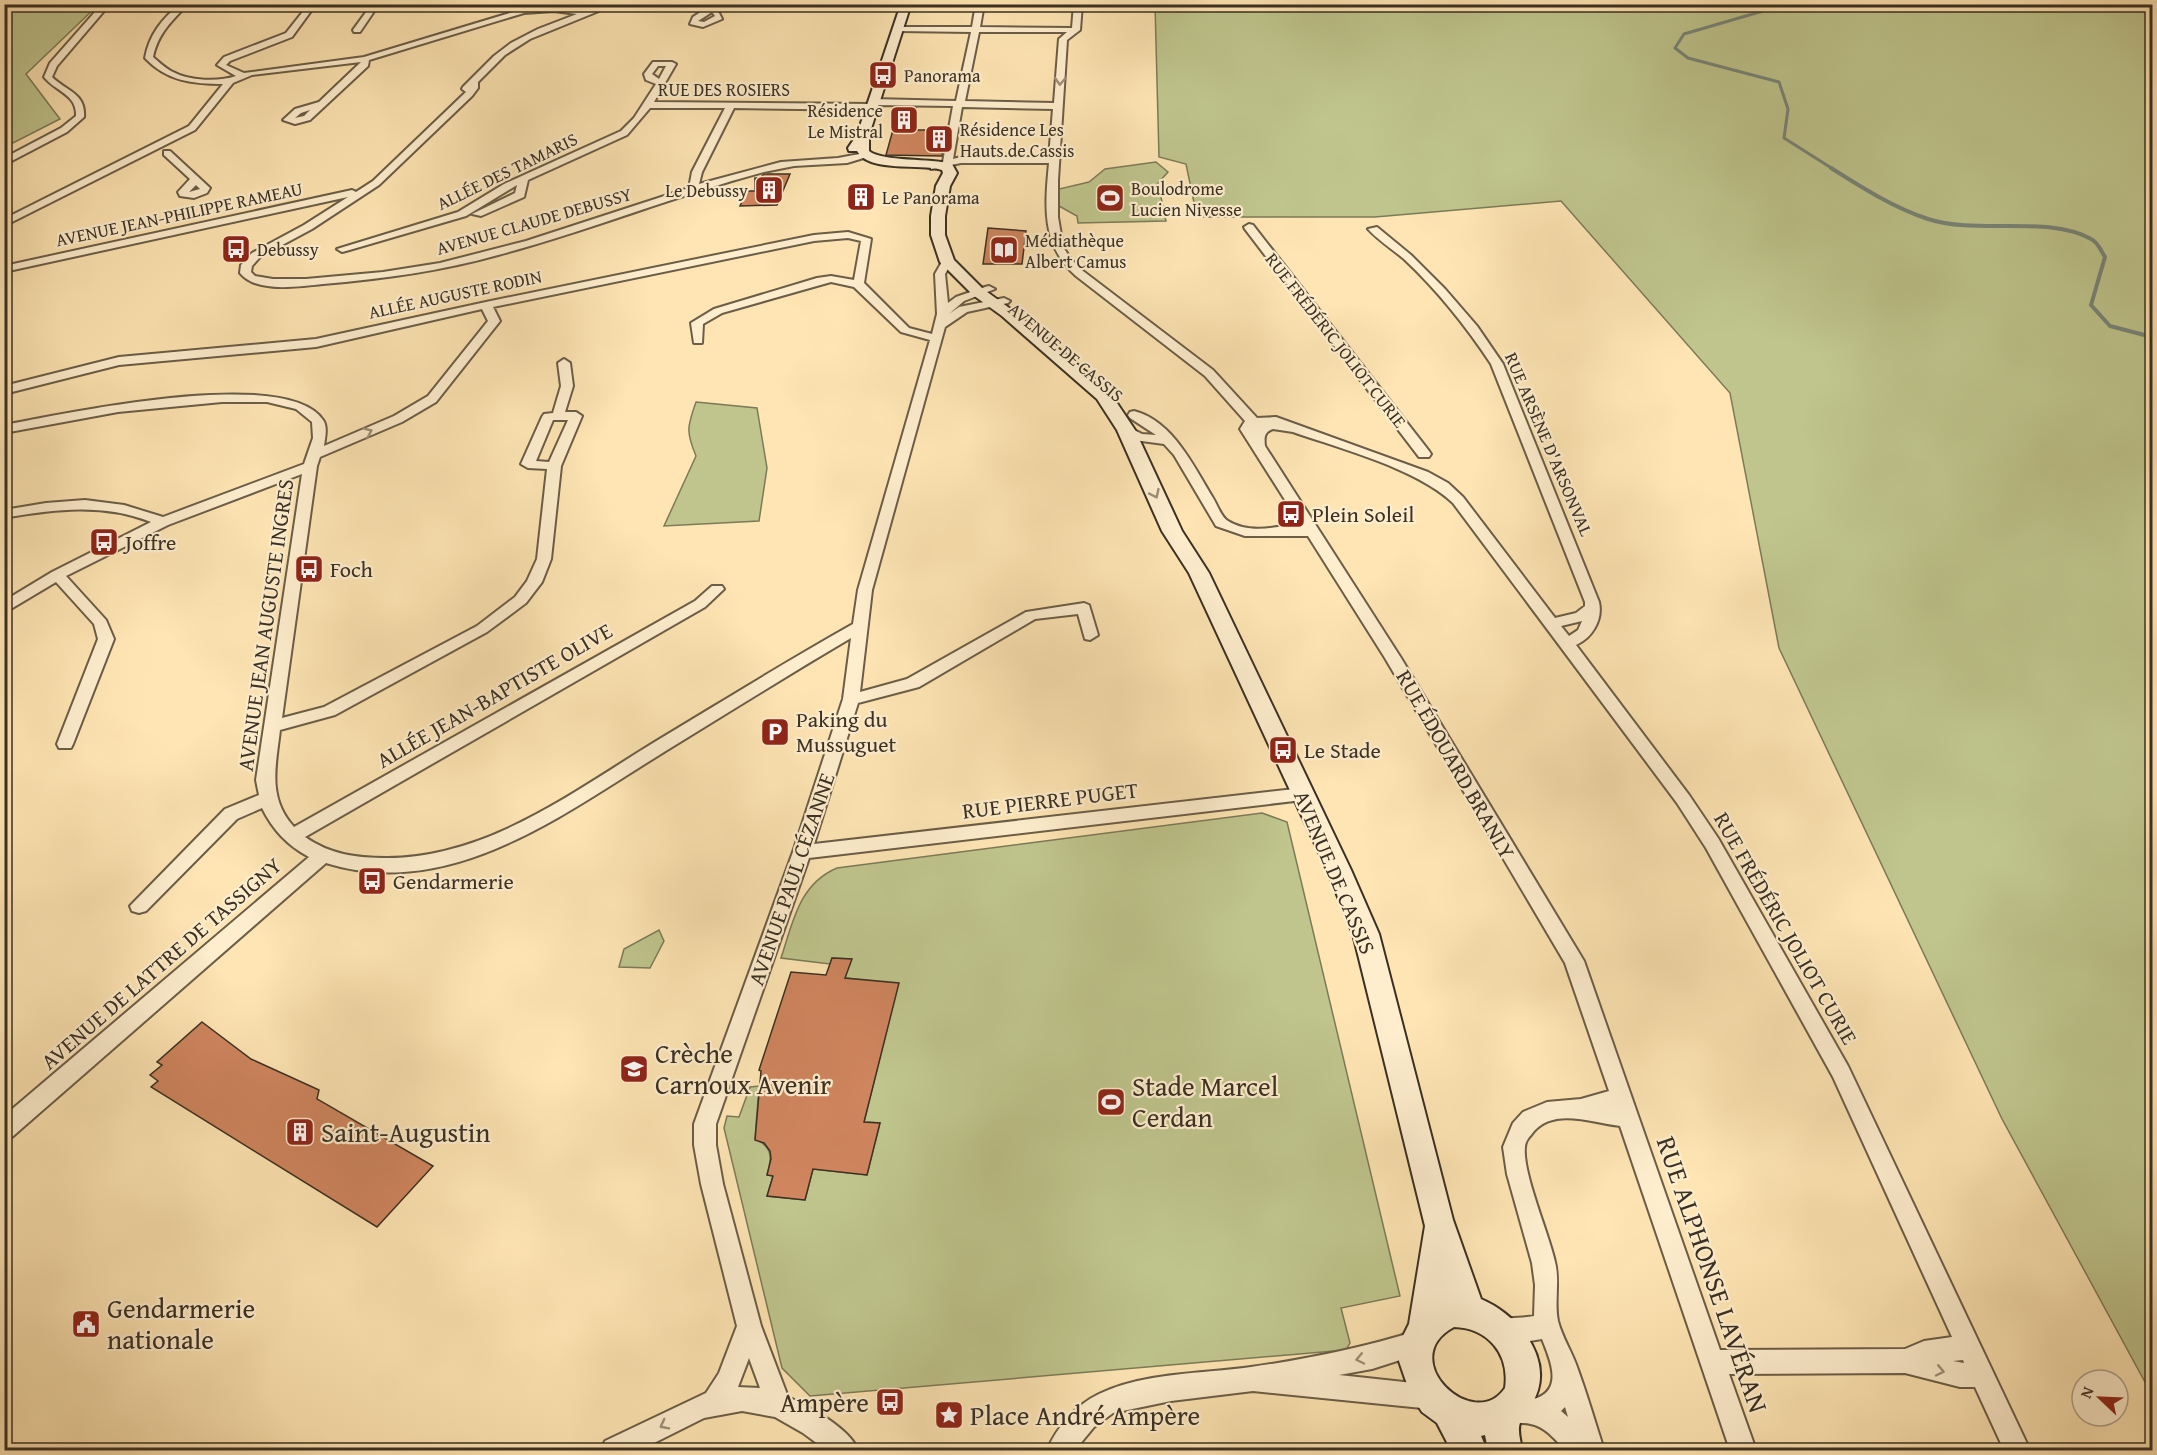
<svg xmlns="http://www.w3.org/2000/svg" width="2157" height="1455" font-family="'Gentium Book Plus',serif">
<style>
.green{fill:#bfc58d;stroke:#7c7a58;stroke-width:1.5}
.lines{fill:none;stroke-linecap:round;stroke-linejoin:round}
.stream-far1{stroke:#788579;stroke-width:3}
.stream{stroke:#788579;stroke-width:4}
.building{fill:#cf855e;stroke:#3a3023;stroke-width:1.5}
.minor-casing{stroke:#6b5d47;stroke-width:4}
.secondary-casing{stroke:#3a3023;stroke-width:4}
.minor{fill:#feeece;fill-rule:evenodd}
.secondary{fill:#feeece;fill-rule:evenodd}
.oneway{stroke:#9c8f78}
.labels{text-anchor:middle;dominant-baseline:central;stroke-width:4.5;stroke-linejoin:round;paint-order:stroke}
.far-poi-label{font-size:18px;fill:#3a3023;stroke:#feeece;text-anchor:start}
.far-street-label{font-size:18px;fill:#3a3023;stroke:#feeece}
.poi-label{font-size:22px;fill:#3a3023;stroke:#feeece;text-anchor:start}
.street-label{font-size:22px;fill:#3a3023;stroke:#feeece}
.near-poi-label{font-size:27px;fill:#3a3023;stroke:#feeece;text-anchor:start}
.near-street-label{font-size:27px;fill:#3a3023;stroke:#feeece}
</style>
<rect width="100%" height="100%" fill="#fee5b3"/>
<filter id="stains"><feTurbulence type="fractalNoise" baseFrequency=".00333" numOctaves="4"/><feColorMatrix values="0 0 0 0 .2 0 0 0 0 .09 0 0 0 0 .02 0 0 0 .5 -.17"/></filter>
<radialGradient id="worn" r=".72"><stop offset=".6" stop-color="#630" stop-opacity="0"/><stop offset="1" stop-color="#630" stop-opacity=".3"/></radialGradient>
<path class="green" d="M5 4 98 5 26 74 60 119 5 147Z
M1155 5H2152V1395L2002 1119 1779 648 1730 393 1561 201 1375 217H1197L1186 164 1159 157Z
M1156 162 1168 172 1158 183 1166 221 1078 223 1077 216 1059 206V189L1089 182 1105 169Z
M696 402 757 408 767 468 759 521 664 526 696 456C686 432 687 427 696 402Z
M1262 813 1287 822 1400 1296 1341 1308 1350 1343 1346 1350 810 1396 782 1368 724 1128 727 1116 739 1117 750 1087 759 1086 755 1139C773 1147 772 1158 767 1175L773 1176 767 1196 805 1200 813 1169 867 1175 880 1123 864 1122 898 984 845 978 851 959 832 958 830 964 781 958C793 922 799 884 837 868Z
M659 930 664 941 650 968 619 967 624 949Z"/>
<g class="lines">
<path class="stream-far1" d="M1755 4 1763 11 1684 34 1675 48 1688 58 1779 82 1788 109 1784 138 1833 169"/>
<path class="stream" d="M1831 168C1861 187 1894 208 1928 219 1977 235 2049 215 2091 239 2098 242 2101 251 2105 257L2091 305 2110 326 2152 337"/>
</g>
<path class="building" d="M899 108H916L910 130H946L942 156 886 155Z
M764 174H790L777 205 740 206 747 191H755V178H760Z
M988 228 1026 231 1022 264H983Z
M832 958 852 959 845 978 899 983 864 1122 880 1123 867 1175 813 1169 805 1200 767 1196 773 1176 767 1175 771 1159 770 1151 764 1143 755 1140 761 1071 759 1070 791 972 826 975Z
M202 1022 251 1059 319 1090 317 1099 433 1166 377 1227 151 1087 158 1081 150 1075 162 1065 157 1062Z"/>
<g class="lines">
<g class="minor-casing">
<path id="minor" d="M102 4H110L57 66 52 77C66 91 86 93 84 117L67 132 4 165V158L61 128 76 116C77 94 56 92 44 77L50 63Z
M180 4H188C172 21 158 33 153 57 159 62 166 69 173 72 189 81 219 82 236 76L217 65 224 57 286 33 309 4H316L292 37 230 61 226 65 244 73 364 57 523 9 554 7 587 10 604 4H616L530 39 505 55 478 82V88L472 96 379 185 312 229 260 257 252 266 251 272 255 276 273 279H306L383 272 440 263 526 241 689 188 692 172 725 108H650L627 135 528 180 524 197 481 216 472 214 515 193 517 185 466 216 346 251 342 252 337 249 458 212 504 184 621 131 634 118 656 84 646 80 644 74 653 62H672L676 64 654 102 872 104 869 102 873 99 956 101 971 32 898 31H895V27H972L976 4H984L980 27 1072 28 1074 4H1082L1080 30 1067 40 1058 180V217L1063 247 1071 259 1083 271 1213 370 1257 418 1276 417 1428 472 1448 483 1463 497 1555 618 1576 613 1585 606V602L1491 364C1466 326 1437 290 1404 259 1392 249 1378 240 1368 229L1377 227 1411 255 1445 289 1477 326 1503 364 1599 602C1603 620 1592 638 1576 645L1689 795 1718 838 1848 1066 2030 1450H2004L1975 1387H1960L1905 1373 1729 1374 1756 1450H1730L1620 1126C1592 1123 1551 1106 1531 1135 1528 1138 1525 1143 1525 1147 1522 1172 1549 1234 1555 1262 1560 1281 1554 1302 1558 1321 1562 1337 1572 1352 1577 1367 1587 1394 1595 1422 1604 1450H1565C1553 1437 1542 1423 1522 1423 1513 1423 1508 1425 1499 1421L1496 1412 1499 1403C1514 1397 1527 1401 1537 1398 1564 1388 1549 1357 1542 1339 1525 1342 1510 1345 1494 1338L1490 1330 1494 1322C1506 1316 1521 1319 1534 1316L1535 1285 1532 1263 1507 1174 1503 1147 1513 1123 1523 1112 1547 1102 1581 1099 1609 1091 1565 963 1385 658 1308 536H1245L1216 526 1174 455 1164 444 1134 440 1120 430 1126 426 1142 434 1156 435 1130 418 1128 415 1130 412 1134 411C1173 421 1194 467 1213 498 1217 504 1221 517 1228 521 1248 534 1278 528 1299 522L1240 429 1245 421 1205 376 1076 276C1041 245 1045 206 1049 163H961L931 169V165L943 162 953 106 873 105 876 107 872 110 734 108 702 172 699 184 781 162 838 158 865 153 870 156 847 163 794 166 764 172C674 196 588 231 498 255 441 271 383 279 323 284 299 286 257 294 240 273L241 265 252 253 304 225 348 197 4 272V266L352 190 356 192 373 181 466 92 462 89 463 87 494 56 511 43 538 29 577 14 554 11 524 13 369 60 368 66 310 120 295 124 283 120 295 109 319 102 361 62 252 75 233 83 195 130 4 226V219L189 126 223 84C192 84 167 81 145 58 149 35 162 19 180 4ZM979 32H1067L1059 39 1054 103 965 101ZM658 66H666L659 79 652 74ZM962 107 1053 109 1049 157H961L953 159ZM310 110 304 116 295 118 301 113ZM1273 429 1293 432C1341 449 1416 468 1453 503L1677 803 1706 848 1833 1077 1952 1337 1924 1341 1905 1349 1720 1350 1584 961 1401 658 1265 446C1264 438 1264 432 1273 429ZM1582 621 1578 630 1569 636 1561 626ZM1963 1360 1964 1363 1953 1361ZM1565 1407 1568 1417 1561 1411Z
M372 4H379L360 32H354L353 30Z
M713 4H722L717 9 722 19 703 27 690 24 693 17ZM712 12 715 16 704 22 698 21Z
M164 151H170L210 188 207 193 194 198 180 196 178 192 190 179 164 155ZM196 185 200 189 189 192Z
M1249 224 1253 225 1429 451 1431 454 1429 457H1419L1245 229 1244 227Z
M848 232 871 239 864 283 909 328 932 334 937 314 935 274 943 260H951L952 262 945 274 948 303 956 297 985 287 989 286 995 289 964 301 949 314 959 307 1004 298 1010 301 1008 303 967 312 945 327 872 590 860 692 907 679 1026 612 1084 603 1089 605 1098 635 1090 640 1085 639 1078 614 1035 619 919 687 858 703 814 844 1303 788 1309 790 1312 794 1309 798 1303 800 809 858 716 1124V1145L723 1184 761 1326 788 1397C810 1407 849 1428 858 1450H826L803 1433 775 1417 742 1411 704 1418 640 1450H601L605 1441 706 1393 719 1373 737 1326 701 1184 694 1145V1124L793 852 843 699 851 638C788 675 726 714 664 752 565 813 450 902 326 863L12 1137 4 1140V1116L309 857C287 845 273 830 262 808L237 819 146 911 139 913 132 911 130 906 225 809 259 795 256 780 302 474 168 525 66 576 106 620 114 639 73 744 71 748H59L57 744 98 639 94 624 56 582 4 613V601L52 572 151 522C103 503 55 509 4 518V510L46 503 85 500 124 505 163 517 304 464 313 438 312 422 296 409 267 402H222L118 412 4 433V425C63 414 287 365 323 420 328 427 325 438 324 446L394 416 428 396 488 321 482 309 316 347 119 365 4 394V386L119 357 316 339 486 302 814 235ZM848 238 861 241 854 280 831 276 817 278 714 309 691 323 694 343H702L703 324 722 313 831 282 854 287 901 332 930 340 858 590 853 624C787 661 723 701 658 740 574 791 490 857 387 858 357 858 331 855 305 837L705 607 724 589 722 586H712L695 601 294 827C267 798 276 765 280 730L335 715 487 632 526 603 542 582 551 559 561 466 582 416 576 412H565L573 386 570 363 564 359 558 363 561 386 553 413 544 414 542 417 521 464 528 468 547 469 537 559 527 581 515 597 477 626 324 707 282 718 317 466 320 457 402 422 436 402 500 321 493 307 814 241ZM553 420H568L549 462 536 461ZM749 1358 760 1388 738 1387Z
M1416 1331 1425 1334 1428 1343 1425 1352 1372 1369 1339 1375 1432 1385 1441 1388 1444 1397 1441 1406 1432 1409 1253 1391 1171 1401 1113 1413 1094 1427 1075 1450H1047C1057 1427 1076 1405 1099 1394 1145 1372 1202 1374 1251 1367 1307 1359 1363 1348 1416 1331Z"/>
</g>
<g class="secondary-casing">
<path id="secondary" d="M901 4H911L869 135V151C883 162 931 158 952 164L957 173 950 186 945 216V235L954 260 983 289 1012 310 1109 391 1135 430 1182 531 1209 573 1351 870 1379 934 1453 1220 1481 1299C1514 1313 1549 1351 1538 1390 1535 1398 1531 1409 1526 1416 1524 1418 1521 1420 1520 1423 1517 1431 1521 1442 1522 1450H1488L1485 1435 1481 1436 1487 1450H1451L1437 1423 1422 1412 1410 1393 1399 1361 1401 1340 1409 1324 1425 1226 1353 934 1327 870 1189 573 1162 531 1117 430 1097 399 1002 316 973 295 940 262 931 235V216L936 186 943 173 942 170C919 163 869 173 857 151H849L848 148 857 135ZM1454 1327C1488 1328 1510 1354 1505 1388 1474 1434 1394 1359 1454 1327Z"/>
</g>
<use href="#minor" class="minor"/>
<use href="#secondary" class="secondary"/>
</g>
<defs><path id="oneway-chevron" d="M-2-3.5L2.5 0L-2 3.5" fill="none" stroke-width="1.6" stroke-linecap="round" stroke-linejoin="round" transform="scale(1.5)"/></defs>
<g class="oneway">
<use href="#oneway-chevron" transform="translate(1060 81) rotate(93)"/>
<use href="#oneway-chevron" transform="translate(368 432) rotate(-23)"/>
<use href="#oneway-chevron" transform="translate(1155 494) rotate(65)"/>
<use href="#oneway-chevron" transform="translate(1360 1359) rotate(168)"/>
<use href="#oneway-chevron" transform="translate(1940 1371) rotate(12)"/>
<use href="#oneway-chevron" transform="translate(664 1425) rotate(153)"/>
</g>
<defs>
<g id="bus-square" transform="scale(1.5)"><rect x="-9" y="-9" width="18" height="18" rx="4" fill="#8f2418" stroke="#feeece"/><path d="M-5-6H5V4H4V6H2V4H-2V6H-4V4H-5ZM-3.5-4V0h7V-4ZM-3.5 1.2v1.5H-2V1.2ZM2 1.2v1.5H3.5V1.2Z" fill="#fff"/></g>
<g id="building-square" transform="scale(1.5)"><rect x="-9" y="-9" width="18" height="18" rx="4" fill="#8f2418" stroke="#feeece"/><path d="M-4-6H4V6H1V3H-1V6H-4ZM-2.5-4.3h1.7v1.8h-1.7ZM.8-4.3h1.7v1.8H.8ZM-2.5-1h1.7V.8h-1.7ZM.8-1h1.7V.8H.8Z" fill="#fff"/></g>
<g id="stadium-square" transform="scale(1.5)"><rect x="-9" y="-9" width="18" height="18" rx="4" fill="#8f2418" stroke="#feeece"/><path d="M0-5a6.5 5 0 1 0 0 10a6.5 5 0 1 0 0-10ZM-3.5-1.8h7v3.6h-7Z" fill="#fff"/></g>
<g id="library-square" transform="scale(1.5)"><rect x="-9" y="-9" width="18" height="18" rx="4" fill="#8f2418" stroke="#feeece"/><path d="M-6-4Q-3-5.5-.7-3.5V5Q-3 3-6 4ZM6-4Q3-5.5 .7-3.5V5Q3 3 6 4Z" fill="#fff"/></g>
<g id="parking-square" transform="scale(1.5)"><rect x="-9" y="-9" width="18" height="18" rx="4" fill="#8f2418" stroke="#feeece"/><path d="M-3.5-5.5H1a3.5 3.5 0 0 1 0 7H-1V5.5H-3.5ZM-1-3.4V-.6H.8a1.4 1.4 0 0 0 0-2.8Z" fill="#fff"/></g>
<g id="school-square" transform="scale(1.5)"><rect x="-9" y="-9" width="18" height="18" rx="4" fill="#8f2418" stroke="#feeece"/><path d="M0-5L7-2L0 1L-7-2ZM-4 1L0 2.5L4 1V4Q0 6-4 4Z" fill="#fff"/></g>
<g id="civic-square" transform="scale(1.5)"><rect x="-9" y="-9" width="18" height="18" rx="4" fill="#8f2418" stroke="#feeece"/><path d="M-.6-6.5H3V-4.5H.6V-3L4-1V1h2V6H-6V1h2V-1L-.6-3ZM-1.2 2.5V6h2.4V2.5Z" fill="#fff"/></g>
<g id="sight-square" transform="scale(1.5)"><rect x="-9" y="-9" width="18" height="18" rx="4" fill="#8f2418" stroke="#feeece"/><path d="M0-6L1.8-2.2L6-1.7L2.9 1.2L3.7 5.4L0 3.3L-3.7 5.4L-2.9 1.2L-6-1.7L-1.8-2.2Z" fill="#fff"/></g>
</defs>
<g fill-rule="evenodd">
<use href="#bus-square" x="883" y="75"/>
<use href="#building-square" x="904" y="120"/>
<use href="#building-square" x="939" y="139"/>
<use href="#building-square" x="769" y="190"/>
<use href="#building-square" x="861" y="197"/>
<use href="#stadium-square" x="1110" y="198"/>
<use href="#bus-square" x="236" y="249"/>
<use href="#library-square" x="1004" y="250"/>
<use href="#bus-square" x="1291" y="514"/>
<use href="#bus-square" x="104" y="542"/>
<use href="#bus-square" x="309" y="569"/>
<use href="#parking-square" x="775" y="732"/>
<use href="#bus-square" x="1283" y="750"/>
<use href="#bus-square" x="372" y="881"/>
<use href="#school-square" x="634" y="1069"/>
<use href="#stadium-square" x="1111" y="1102"/>
<use href="#building-square" x="300" y="1132"/>
<use href="#civic-square" x="86" y="1324"/>
<use href="#bus-square" x="890" y="1402"/>
<use href="#sight-square" x="949" y="1415"/>
</g>
<g class="labels">
<g class="far-poi-label">
<text x="904" y="75">Panorama</text>
<text x="883" y="110" text-anchor="end">Résidence<tspan x="883" dy="21">Le Mistral</tspan></text>
<text x="960" y="129">Résidence Les<tspan x="960" dy="21">Hauts de Cassis</tspan></text>
<text x="1131" y="188">Boulodrome<tspan x="1131" dy="21">Lucien Nivesse</tspan></text>
<text x="748" y="190" text-anchor="end">Le Debussy</text>
<text x="882" y="197">Le Panorama</text>
<text x="1025" y="240">Médiathèque<tspan x="1025" dy="21">Albert Camus</tspan></text>
<text x="257" y="249">Debussy</text>
</g>
<g class="far-street-label">
<text x="724" y="89">RUE DES ROSIERS</text>
<text transform="translate(507 171) rotate(-26)">ALLÉE DES TAMARIS</text>
<text transform="translate(179 214) rotate(-12)">AVENUE JEAN-PHILIPPE RAMEAU</text>
<text transform="translate(534 221) rotate(-16)">AVENUE CLAUDE DEBUSSY</text>
<text transform="translate(455 294) rotate(-12)">ALLÉE AUGUSTE RODIN</text>
<text transform="translate(1336 340) rotate(52)">RUE FRÉDÉRIC JOLIOT CURIE</text>
<text transform="translate(1066 352) rotate(40)">AVENUE DE CASSIS</text>
<text transform="translate(1549 444) rotate(67)">RUE ARSÈNE D'ARSONVAL</text>
</g>
<g class="poi-label">
<text x="1312" y="514">Plein Soleil</text>
<text x="125" y="542">Joffre</text>
<text x="330" y="569">Foch</text>
<text x="796" y="719">Paking du<tspan x="796" dy="25">Mussuguet</tspan></text>
<text x="1304" y="750">Le Stade</text>
<text x="393" y="881">Gendarmerie</text>
</g>
<g class="street-label">
<text transform="translate(265 625) rotate(-82)">AVENUE JEAN AUGUSTE INGRES</text>
<text transform="translate(494 695) rotate(-30)">ALLÉE JEAN-BAPTISTE OLIVE</text>
<text transform="translate(1456 764) rotate(60)">RUE ÉDOUARD BRANLY</text>
<text transform="translate(1050 800) rotate(-7)">RUE PIERRE PUGET</text>
<text transform="translate(1335 872) rotate(67)">AVENUE DE CASSIS</text>
<text transform="translate(791 879) rotate(-71)">AVENUE PAUL CÉZANNE</text>
<text transform="translate(1786 928) rotate(60)">RUE FRÉDÉRIC JOLIOT CURIE</text>
<text transform="translate(161 963) rotate(-41)">AVENUE DE LATTRE DE TASSIGNY</text>
</g>
<g class="near-poi-label">
<text x="655" y="1053">Crèche<tspan x="655" dy="31">Carnoux Avenir</tspan></text>
<text x="1132" y="1086">Stade Marcel<tspan x="1132" dy="31">Cerdan</tspan></text>
<text x="321" y="1132">Saint-Augustin</text>
<text x="107" y="1308">Gendarmerie<tspan x="107" dy="31">nationale</tspan></text>
<text x="869" y="1402" text-anchor="end">Ampère</text>
<text x="970" y="1415">Place André Ampère</text>
</g>
<g class="near-street-label">
<text transform="translate(1713 1274) rotate(71)">RUE ALPHONSE LAVÉRAN</text>
</g>
</g>
<rect width="2157" height="1455" fill="none" stroke="#fee5b3" stroke-width="24"/>
<rect x="6" y="6" width="2145" height="1443" fill="none" stroke="#3a3023" stroke-width="3"/>
<rect x="12" y="12" width="2133" height="1431" fill="none" stroke="#3a3023" stroke-width="1.5"/>
<g transform="translate(2100 1398) rotate(293)"><circle r="28" fill="#feeece" stroke="#b0a28a" stroke-width="1.5"/>
<path d="M0-4.5L10 22L0 15L-10 22Z" fill="#8f2418"/>
<text y="-9" font-size="16" font-weight="bold" text-anchor="middle" fill="#3a3023">N</text>
</g>
<rect width="100%" height="100%" filter="url(#stains)"/>
<rect width="100%" height="100%" fill="url(#worn)"/>
</svg>
